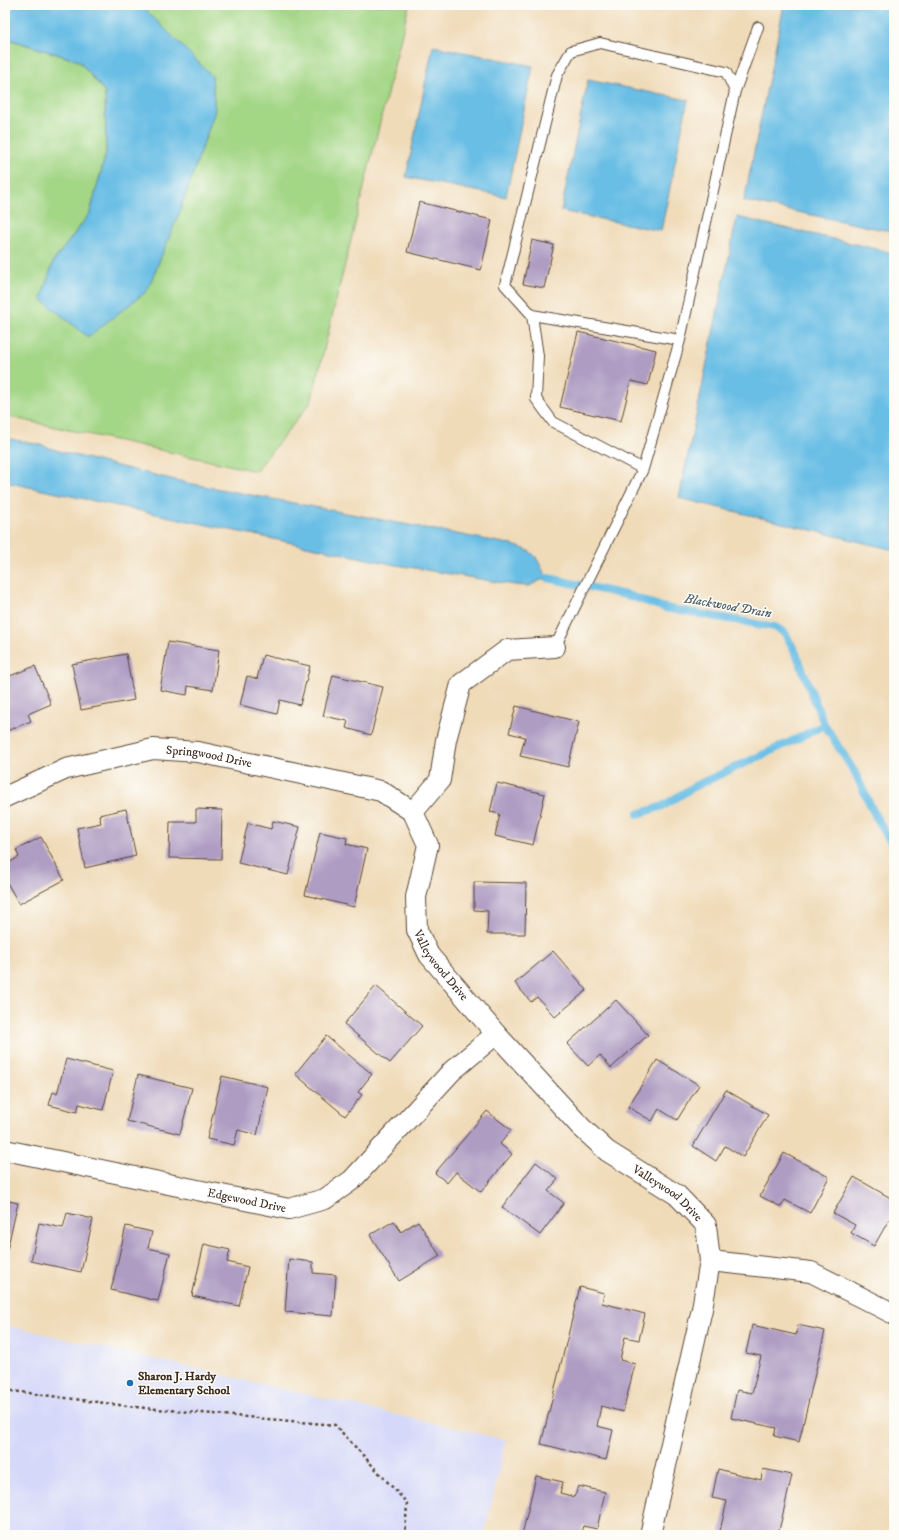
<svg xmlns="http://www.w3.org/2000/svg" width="899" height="1540" font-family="'IM FELL DW Pica',serif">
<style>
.built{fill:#d5d8f9}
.green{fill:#a3d685;stroke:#6f8052}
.water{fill:#69bee5;stroke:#527482}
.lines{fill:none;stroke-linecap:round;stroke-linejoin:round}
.stream{stroke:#69bee5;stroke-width:8}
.building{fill:#af9cc3}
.service-casing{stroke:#564535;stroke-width:12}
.minor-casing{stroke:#564535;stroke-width:22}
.path{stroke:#564535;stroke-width:2.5;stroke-dasharray:3 3;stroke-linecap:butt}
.service{stroke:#fff;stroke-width:10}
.minor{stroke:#fff;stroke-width:20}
.poi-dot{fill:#1f6fb2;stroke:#fdfcf7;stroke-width:1.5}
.labels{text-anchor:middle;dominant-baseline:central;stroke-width:3;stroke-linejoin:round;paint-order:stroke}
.street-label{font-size:12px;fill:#3b2a1e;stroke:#fdfcf7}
.poi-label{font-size:12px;font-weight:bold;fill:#3b2a1e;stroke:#fdfcf7;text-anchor:start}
.water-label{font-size:13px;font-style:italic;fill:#4b5e64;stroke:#fdfcf7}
</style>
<rect width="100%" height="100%" fill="#fdfcf7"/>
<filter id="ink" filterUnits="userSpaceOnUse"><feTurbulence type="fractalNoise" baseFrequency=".025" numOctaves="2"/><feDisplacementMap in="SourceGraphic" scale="8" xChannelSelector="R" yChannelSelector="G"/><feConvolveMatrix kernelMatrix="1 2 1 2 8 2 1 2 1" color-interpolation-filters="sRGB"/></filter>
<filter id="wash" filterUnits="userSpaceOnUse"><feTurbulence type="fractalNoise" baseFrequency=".012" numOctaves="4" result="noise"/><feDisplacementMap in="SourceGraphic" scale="16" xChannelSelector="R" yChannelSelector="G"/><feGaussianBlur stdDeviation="0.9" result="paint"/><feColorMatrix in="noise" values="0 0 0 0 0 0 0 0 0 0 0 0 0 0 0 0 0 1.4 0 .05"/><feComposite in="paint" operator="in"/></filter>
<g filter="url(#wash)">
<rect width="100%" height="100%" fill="#f0dbb9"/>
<path class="built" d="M5 1325 506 1440 484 1535H5Z"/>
<path class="green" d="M141 5H409L311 402 256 471 5 416V38L79 61 105 92 106 153 90 213 53 262 212 76Z"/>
<path class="water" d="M5 5H141L212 76 215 111 178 216 147 291 88 337 41 299 53 262 90 213 106 153 105 92 79 61 5 38Z
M784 5H894V232L744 201Z
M433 46 533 66 506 197 406 177Z
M588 80 688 100 661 231 561 211Z
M737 217 894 253V550L679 498Z
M5 438 41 445 62 452 117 466 188 483 509 544C518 547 533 550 537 559 541 566 543 572 548 578L541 580 529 586 515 585 391 564 5 482Z"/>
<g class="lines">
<path class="stream" d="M548 578 630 596 665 608 775 627 785 633 796 653 824 724 855 773 876 817 894 847
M638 814 663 806 695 786 801 737C808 732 819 729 824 724"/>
</g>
<g id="blocks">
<path class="building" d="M419 202 492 220 481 270 407 252Z
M532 240 554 245 544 288 523 284Z
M578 332 656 350 648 385 631 381 621 421 560 407Z
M168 642 219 650 213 690 188 686 187 695 160 690Z
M126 654 134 700 81 710 72 664Z
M263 655 310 666 300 705 280 700 277 714 240 705 247 676 257 679Z
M35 666 51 704 28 714 31 721 7 731 5 727V678Z
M333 675 383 687 371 735 346 728 348 721 323 716Z
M516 706 579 722 568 767 520 756 525 737 509 733Z
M497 783 545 794 533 845 495 836 500 814 490 812Z
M126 809 136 856 85 868 77 828 101 823 99 815Z
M196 809 222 810 221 859 169 858 170 822H196Z
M273 821 300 827 288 875 238 863 248 823 271 829Z
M320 832 347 838 346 844 367 849 354 907 305 895Z
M41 837 64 880 19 904 5 879V865L19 857 16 850Z
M474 882 526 883 525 934H487L488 911 474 910Z
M553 951 587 990 555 1017 537 997 531 1002 515 983Z
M376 986 422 1026 390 1063 344 1024Z
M616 1000 648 1035 611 1068 600 1055 588 1066 567 1044Z
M326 1036 372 1074 358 1092 362 1095 345 1116 295 1074Z
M66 1059 113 1071 103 1110 79 1104 77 1112 49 1105 53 1092 57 1094Z
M657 1060 699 1085 677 1120 659 1109 652 1121 628 1107Z
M138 1075 192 1088 180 1134 127 1121Z
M222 1076 268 1087 257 1135 238 1130 234 1145 207 1139Z
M726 1090 768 1115 743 1157 725 1146 716 1161 693 1146Z
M487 1111 511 1130 500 1144 512 1154 481 1192 456 1172 447 1183 435 1173Z
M784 1153 829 1177 810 1213 785 1200 781 1207 760 1196Z
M536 1162 558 1179 548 1191 564 1203 540 1235 502 1207Z
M854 1177 894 1200V1211L874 1246 851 1233 855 1225 833 1213Z
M5 1200 18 1203 7 1250H5Z
M67 1213 93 1219 81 1272 31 1261 39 1223 63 1228Z
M394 1221 401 1232 418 1221 440 1256 399 1281 370 1235Z
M126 1226 152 1232 148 1248 170 1253 158 1301 111 1290Z
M204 1244 230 1250 227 1262 248 1267 239 1306 192 1296Z
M289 1259 313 1262V1273L336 1275 333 1316 285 1312Z
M580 1287 604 1293 602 1303 645 1314 639 1340 625 1337 620 1360 635 1364 623 1412 601 1406 597 1426 613 1430 606 1460 541 1444Z
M752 1325 796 1335 798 1325 825 1331 799 1442 774 1436 776 1428 731 1418 737 1390 752 1393 761 1356 746 1353Z
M718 1469 761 1480 763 1469 792 1475 778 1535H719L727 1501 712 1498Z
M536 1476 563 1482 560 1493 575 1497 578 1486 605 1492 597 1529 583 1526 580 1535H522Z"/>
</g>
</g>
<g filter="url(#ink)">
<use href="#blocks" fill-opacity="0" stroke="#564535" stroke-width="1"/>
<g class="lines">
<g class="service-casing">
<path id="service" d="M735 91 758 27
M532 315 680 340
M555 647 643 469 680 340 735 91 726 72 600 43 571 51 557 75 505 285 532 315 538 356 536 399 553 422 643 469"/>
</g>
<g class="minor-casing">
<g id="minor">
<path id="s1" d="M555 647 507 650 461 684 446 740 440 780 413 812 428 845 416 897 417 930 429 955 496 1034 581 1127 607 1151 677 1195 706 1225 710 1261 702 1309 650 1535"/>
<path id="s2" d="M5 797 66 769 153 749 198 752 381 791 413 812"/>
<path id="s3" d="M5 1150 289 1209 325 1199 352 1180 452 1071 496 1034"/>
<path d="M710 1261 811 1272 894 1314"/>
</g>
</g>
<path class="path" d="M5 1390 135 1407 335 1425 407 1503 405 1535"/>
<use href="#service" class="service"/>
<use href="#minor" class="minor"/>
</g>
</g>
<circle class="poi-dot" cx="130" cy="1383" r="4"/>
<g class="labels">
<g class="street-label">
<text stroke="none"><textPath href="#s2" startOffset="213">Springwood Drive</textPath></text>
<text stroke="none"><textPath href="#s1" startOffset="411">Valleywood Drive</textPath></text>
<text stroke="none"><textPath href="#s1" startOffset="735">Valleywood Drive</textPath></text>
<text stroke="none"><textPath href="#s3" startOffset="247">Edgewood Drive</textPath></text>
</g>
<g class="poi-label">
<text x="138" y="1376">Sharon J. Hardy<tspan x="138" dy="14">Elementary School</tspan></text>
</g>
<g class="water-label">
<text transform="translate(728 606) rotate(10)">Blackwood Drain</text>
</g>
</g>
<rect width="899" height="1540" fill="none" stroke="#fdfcf7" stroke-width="20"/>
</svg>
